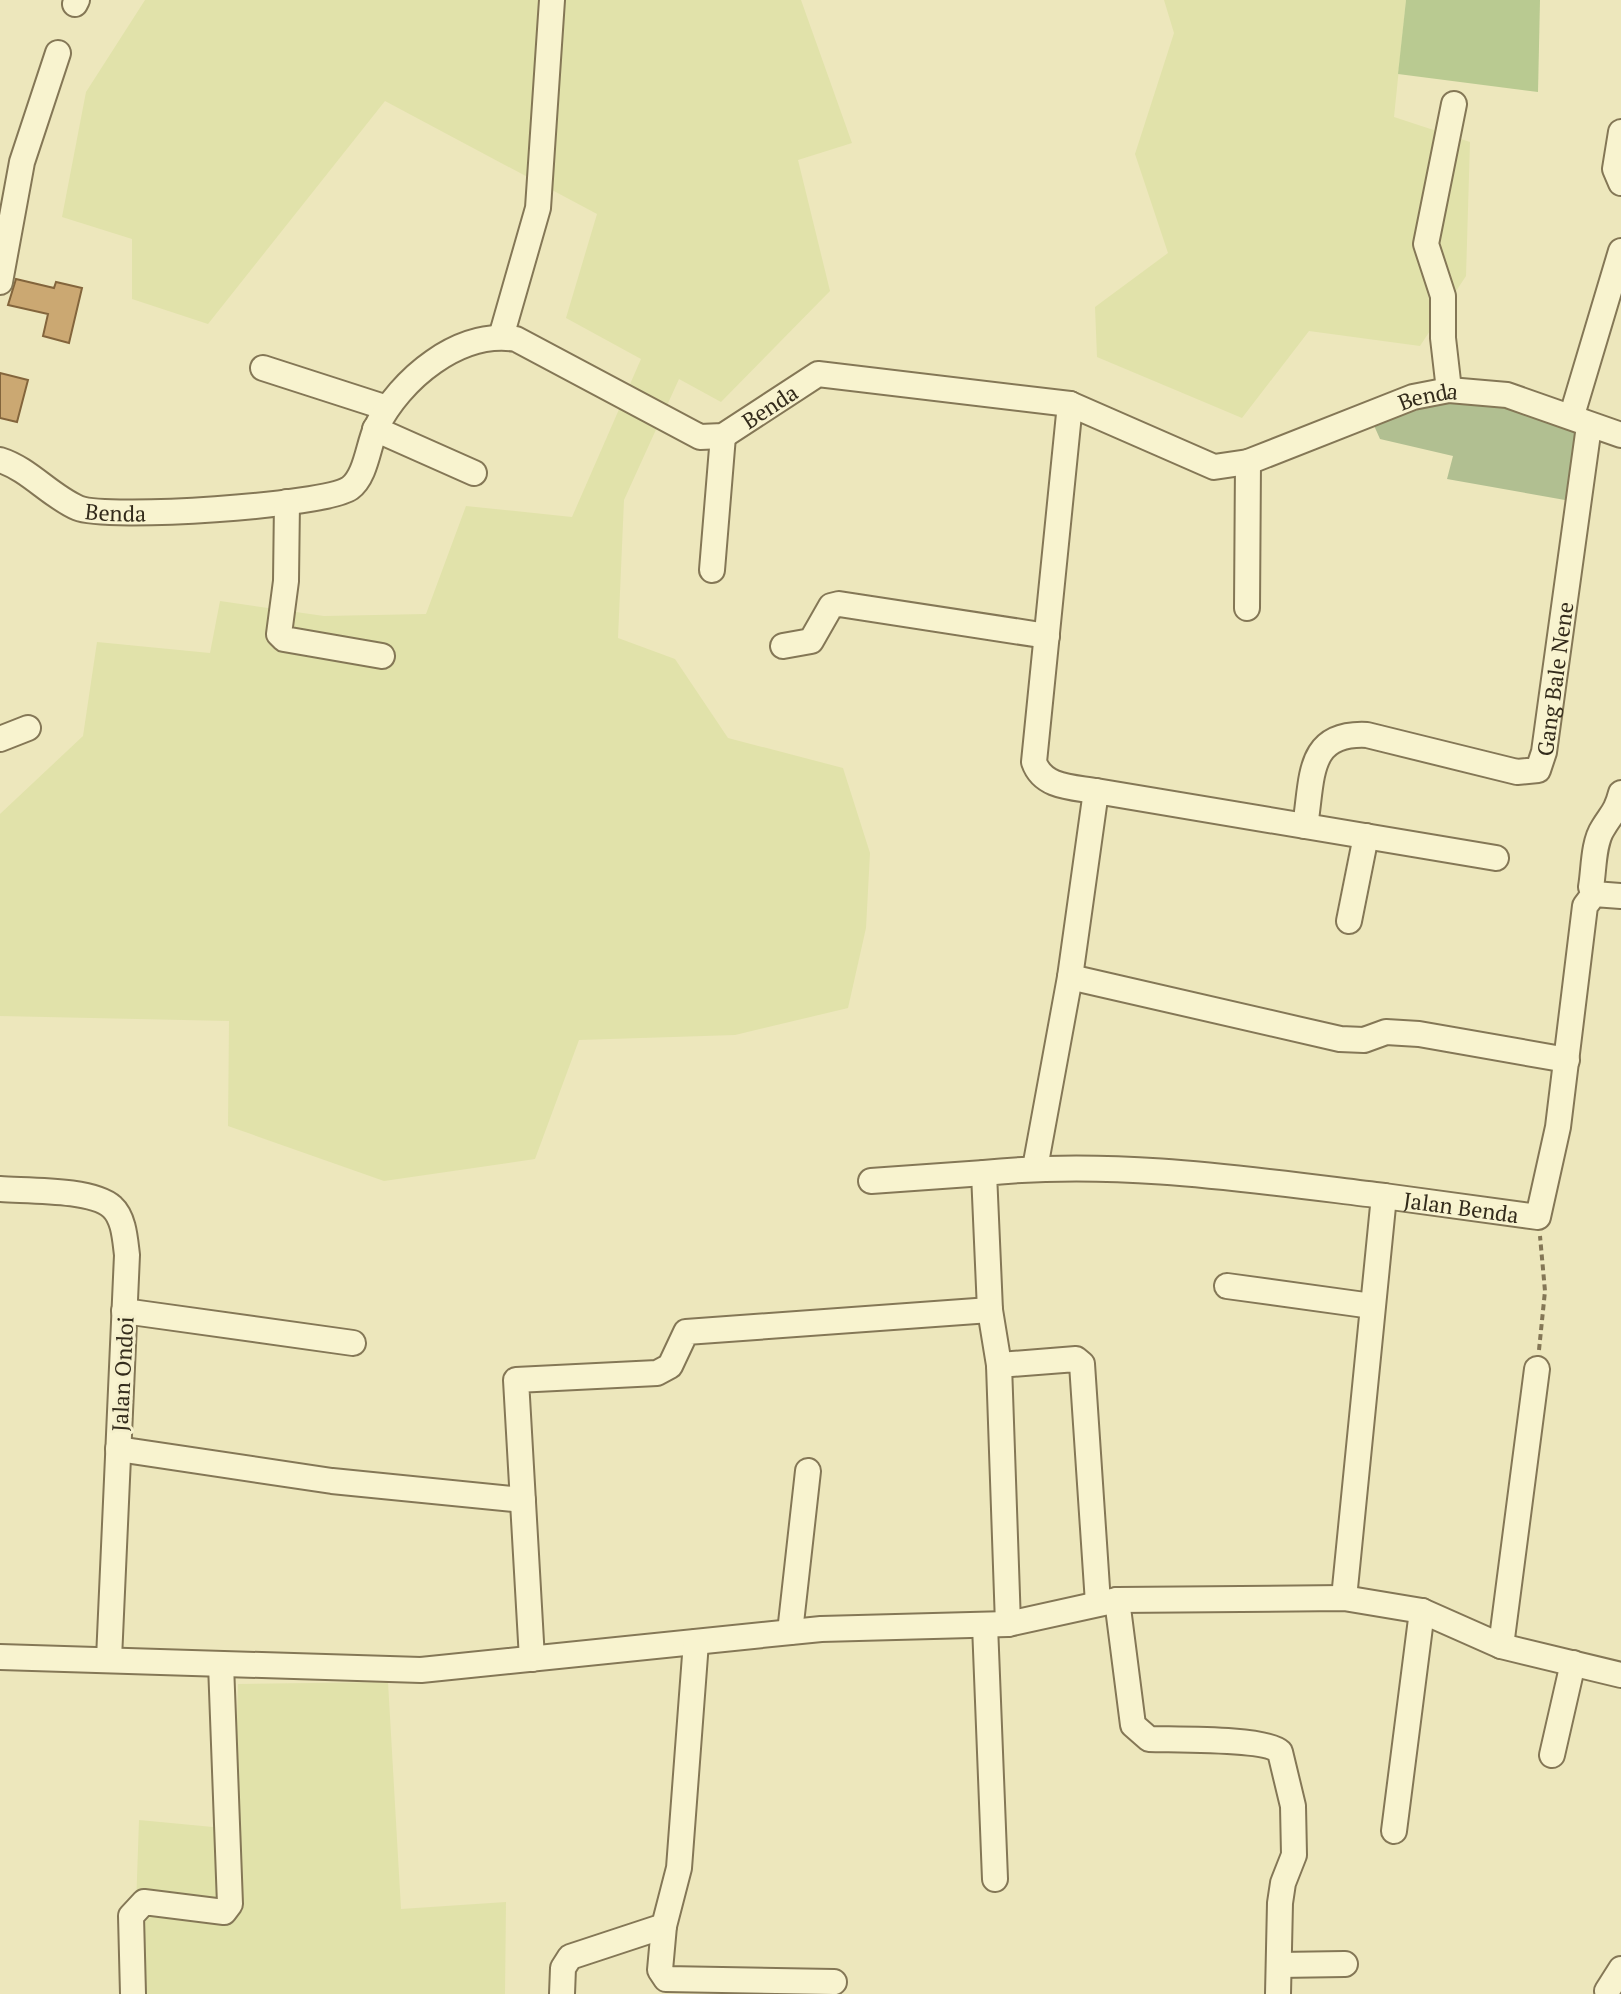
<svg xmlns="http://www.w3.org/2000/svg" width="1621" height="1994" font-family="'PT Serif',serif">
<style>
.farmland{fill:#e1e2aa}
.green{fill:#b9ca91}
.cemetery{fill:#b1bf91}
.building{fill:#cba872;stroke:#83653c;stroke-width:2}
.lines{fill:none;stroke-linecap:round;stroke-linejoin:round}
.minor-casing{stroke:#847756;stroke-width:28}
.path{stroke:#847756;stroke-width:4;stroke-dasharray:6 4;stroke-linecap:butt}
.minor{stroke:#f8f3cf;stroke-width:24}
.labels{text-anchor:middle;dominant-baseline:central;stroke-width:6;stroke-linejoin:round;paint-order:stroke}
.street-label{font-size:22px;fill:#332b1b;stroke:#f5f0cc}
</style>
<rect width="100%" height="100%" fill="#ede7bc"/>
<path class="farmland" d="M145 0H801L852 143 798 160 830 291 721 402 679 379 624 500 618 638 675 659 728 738 843 768 870 853 866 928 848 1008 735 1035 579 1040 535 1159 384 1181 228 1126 229 1021 0 1016V814L83 736 97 642 210 653 220 601 324 616 426 614 466 506 572 517 641 359 566 318 597 214 385 101 208 324 132 299V239L62 217 86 92Z
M1164 0H1406L1394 117 1470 142 1466 276 1420 346 1309 331 1242 418 1097 357 1095 307 1168 253 1135 154 1174 33Z
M388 1682 401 1909 506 1902 505 1994H133L139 1820 234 1829 238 1684Z"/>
<path class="green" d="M1406 0H1540L1538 92 1398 74Z"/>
<path class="cemetery" d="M1429 399 1501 403 1580 433 1565 500 1447 479 1453 456 1380 439 1372 421Z"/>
<path class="building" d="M16 279 54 288 56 282 82 288 69 343 43 336 48 314 8 305Z
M0 373 28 380 17 422 0 418Z"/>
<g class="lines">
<g class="minor-casing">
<g id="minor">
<path d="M75 4 77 0"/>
<path d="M1621 132 1615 169 1621 183"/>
<path d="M0 282 22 162 58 53"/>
<path d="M501 337 538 208 552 0"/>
<path d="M263 368 387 408"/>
<path d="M1449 390 1443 338V296L1426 244 1454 104"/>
<path d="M1070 404 1034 762C1043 788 1073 787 1096 791"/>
<path d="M1572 415 1621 251"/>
<path d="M375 429 474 473"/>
<path id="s1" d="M0 460C29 469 50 496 78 508 107 520 325 506 350 488 366 476 368 446 376 428 400 379 459 330 516 339L700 437 723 436 818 374 1070 404 1214 467 1248 462 1413 397 1449 390 1507 395 1621 435"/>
<path d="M287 502 286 581 279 634 284 639 382 656"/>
<path d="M712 570 723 436"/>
<path d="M1247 608 1248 462"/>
<path d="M783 646 811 641 831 606 839 604 1047 636"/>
<path d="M0 739 28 728"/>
<path id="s2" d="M1305 826C1313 778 1306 732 1367 735L1517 772 1538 770 1544 752 1589 426"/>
<path d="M1594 894 1591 887C1594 870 1593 843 1603 828 1612 813 1616 812 1621 793"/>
<path d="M1349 921 1366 836"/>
<path d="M1070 977 1340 1039 1364 1040 1386 1032 1419 1034 1567 1060"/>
<path d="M1035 1168 1070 977 1096 791 1496 858"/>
<path d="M871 1181 984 1173"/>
<path d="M0 1189C28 1191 92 1189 112 1207 124 1218 125 1239 127 1255L109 1659"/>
<path d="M1227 1286 1372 1306"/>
<path d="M124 1311 353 1343"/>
<path d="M999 1365 1076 1359 1082 1364 1098 1603"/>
<path d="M118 1449 332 1481 523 1500"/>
<path id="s3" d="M1344 1598 1384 1196 1538 1217 1558 1127 1585 906 1594 894 1621 896"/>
<path d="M1117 1600 1133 1725 1149 1739C1173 1740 1266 1738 1280 1752L1293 1806 1294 1855 1283 1883 1280 1903 1278 1994"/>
<path d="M1008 1624 999 1365 990 1310 984 1173C1117 1159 1252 1180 1384 1196"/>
<path d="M985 1625 995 1879"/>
<path d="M790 1632 808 1471"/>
<path d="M1501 1646 1537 1369"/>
<path d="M0 1657 421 1670 821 1629 1008 1624 1117 1600 1344 1598 1422 1611 1501 1646 1621 1675"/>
<path d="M532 1659 516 1380 657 1373 670 1366 686 1332 990 1310"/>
<path d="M1552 1755 1573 1663"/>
<path d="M1394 1831 1422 1611"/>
<path d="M664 1926 660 1970 666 1979 834 1982"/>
<path d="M1279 1965 1345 1964"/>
<path d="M1607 1991 1621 1969"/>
<path d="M133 1994 131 1916 144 1902 224 1912 230 1904 221 1664"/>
<path d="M562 1994 563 1968 570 1957 664 1926 679 1868 696 1642"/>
</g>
</g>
<path class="path" d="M1539 1350 1545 1291 1540 1236"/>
<use href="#minor" class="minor"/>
</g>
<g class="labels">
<g class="street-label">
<text stroke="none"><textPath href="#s1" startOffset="1592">Benda</textPath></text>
<text stroke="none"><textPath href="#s1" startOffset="896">Benda</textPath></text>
<text stroke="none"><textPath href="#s1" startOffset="130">Benda</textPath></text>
<text stroke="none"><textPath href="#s2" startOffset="396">Gang Bale Nene</textPath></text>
<text stroke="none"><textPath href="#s3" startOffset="482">Jalan Benda</textPath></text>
<text transform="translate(122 1374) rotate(-87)">Jalan Ondoi</text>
</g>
</g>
</svg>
